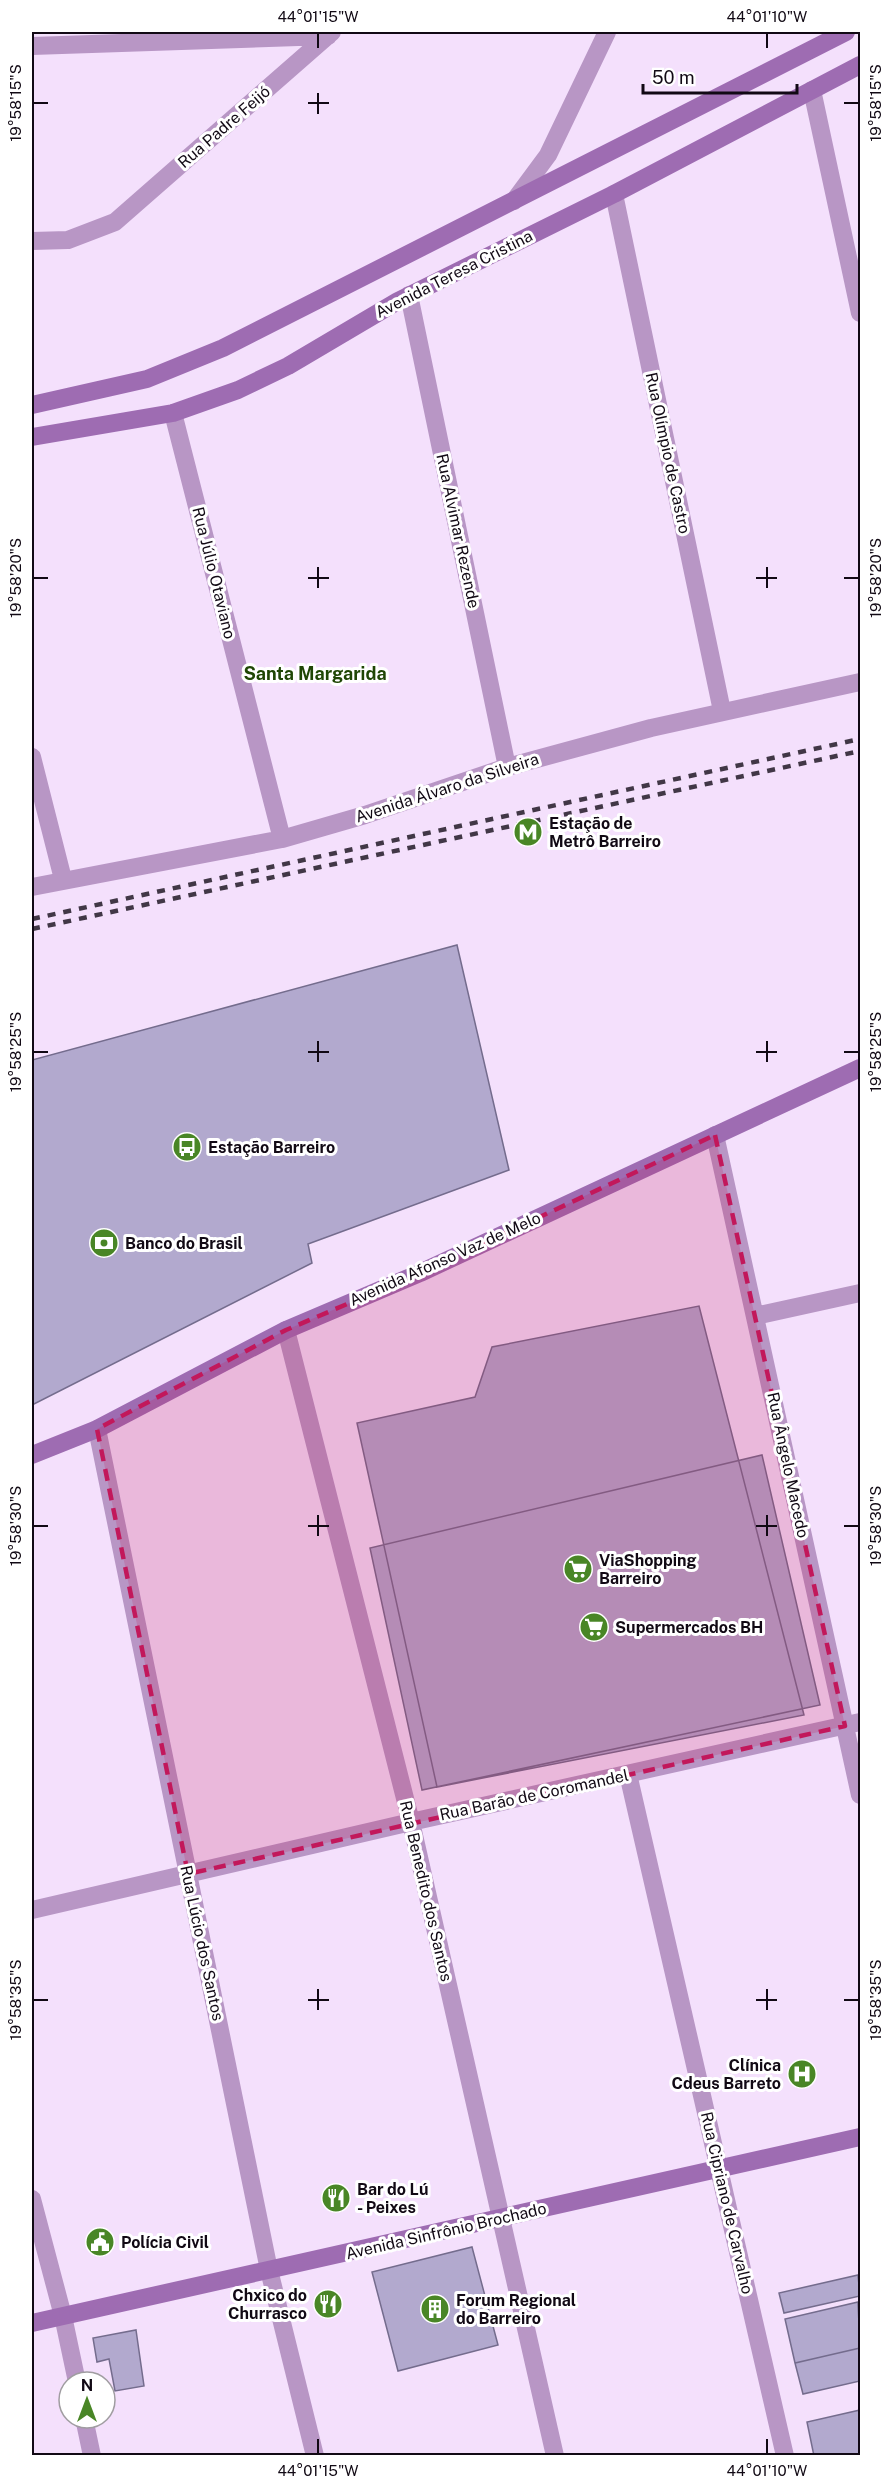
<svg xmlns="http://www.w3.org/2000/svg" width="892" height="2487" font-family="'Public Sans',sans-serif">
<style>
.building{fill:#b2a9ce;stroke:#746c8d;stroke-width:1.5}
.lines{fill:none;stroke-linecap:round;stroke-linejoin:round}
.minor{stroke:#b896c5;stroke-width:18}
.tertiary{stroke:#b896c5;stroke-width:18}
.secondary{stroke:#9e6cb2;stroke-width:18}
.rail{stroke:#413746;stroke-width:4.5;stroke-dasharray:8 8;stroke-linecap:butt}
.marked{fill:#c2185b;fill-opacity:0.2;stroke:#c2185b;stroke-width:4.5;stroke-dasharray:12 8;stroke-linejoin:round}
.ticks{fill:none;stroke:#110914;stroke-width:2}
.labels{text-anchor:middle;dominant-baseline:central;stroke-width:6;stroke-linejoin:round;paint-order:stroke}
.street-label{font-size:16px;fill:#110914;stroke:#fff}
.poi-label{font-size:16px;font-weight:bold;fill:#110914;stroke:#fff;text-anchor:start}
.neighbourhood-label{font-size:18px;font-weight:bold;fill:#1f4605;stroke:#fff}
.neatline{fill:none;stroke:#110914;stroke-width:2}
.ticks-label{font-size:15px;text-anchor:middle;fill:#110914}
</style>
<rect width="100%" height="100%" fill="#f4e0fc"/>
<path class="building" d="M457 945 509 1170 308 1244 312 1263 32 1405V1060Z
M699 1306 804 1715 437 1787 357 1423 475 1397 492 1347Z
M762 1455 820 1705 422 1790 370 1548Z
M472 2247 498 2345 398 2371 372 2272Z
M858 2275 860 2296 784 2313 779 2293Z
M858 2302 860 2348 795 2363 785 2319Z
M136 2330 144 2386 115 2391 109 2359 97 2362 93 2338Z
M860 2348V2381L803 2394 795 2363Z
M860 2410V2456H814L807 2422Z"/>
<g class="lines">
<path class="minor" d="M32 46 328 36
M812 90 860 313
M614 194 722 711
M514 201 548 155 607 32
M32 241 68 240 115 222 332 32
M409 295 507 767
M173 413 282 839
M32 757 63 879
M32 887 282 839 365 815 507 767 651 728 860 682
M715 1135 860 1795
M755 1316 860 1293
M286 1330 411 1822 555 2456
M97 1429 269 2270 315 2456
M628 1774 785 2456
M32 1910 411 1822 860 1722
M63 2316 77 2382
M84 2418 92 2456"/>
<path class="tertiary" d="M32 2199 63 2316"/>
<path class="secondary" d="M32 405 147 379 223 348 846 32
M32 437 173 413 238 390 288 366 398 301 614 194 860 65
M32 1455 97 1429 286 1330 420 1273 860 1068
M32 2323 860 2137"/>
<path class="rail" d="M32 919 860 739
M32 929 860 751"/>
</g>
<path class="marked" d="M715 1135 845 1726 188 1874 97 1429 286 1330 420 1273Z"/>
<path class="ticks" d="M318 33V48M767 33V48M318 93V114M33 103H48M308 103H329M844 103H859M318 567V588M767 567V588M33 578H48M308 578H329M756 578H777M844 578H859M318 1041V1062M767 1041V1062M33 1052H48M308 1052H329M756 1052H777M844 1052H859M318 1515V1536M767 1515V1536M33 1526H48M308 1526H329M756 1526H777M844 1526H859M318 1989V2010M767 1989V2010M33 2000H48M308 2000H329M756 2000H777M844 2000H859M318 2439V2454M767 2439V2454"/>
<defs>
<g id="metro-disc" transform="scale(1.5)"><circle r="9.5" fill="#498626" stroke="#fff"/><path d="M-5.5 5V-5H-3L0 0L3-5H5.5V5H3V-.5L0 4L-3-.5V5Z" fill="#fff"/></g>
<g id="bus-disc" transform="scale(1.5)"><circle r="9.5" fill="#498626" stroke="#fff"/><path d="M-5-6H5V4H4V6H2V4H-2V6H-4V4H-5ZM-3.5-4V0h7V-4ZM-3.5 1.2v1.5H-2V1.2ZM2 1.2v1.5H3.5V1.2Z" fill="#fff"/></g>
<g id="bank-disc" transform="scale(1.5)"><circle r="9.5" fill="#498626" stroke="#fff"/><path d="M-6-4H6V4H-6ZM0-2.3a2.3 2.3 0 1 0 0 4.6a2.3 2.3 0 1 0 0-4.6Z" fill="#fff"/></g>
<g id="supermarket-disc" transform="scale(1.5)"><circle r="9.5" fill="#498626" stroke="#fff"/><path d="M-6-5.5h2.5l.6 2H6L4.5 2H-2.5L-4.4-4H-6ZM-1.5 3.2a1.3 1.3 0 1 0 .1 0ZM3 3.2a1.3 1.3 0 1 0 .1 0Z" fill="#fff"/></g>
<g id="hospital-disc" transform="scale(1.5)"><circle r="9.5" fill="#498626" stroke="#fff"/><path d="M-5-5h3v3.5h4V-5h3V5h-3V1.5h-4V5h-3Z" fill="#fff"/></g>
<g id="restaurant-disc" transform="scale(1.5)"><circle r="9.5" fill="#498626" stroke="#fff"/><path d="M-5-6h1v4h1v-4h1v4h1v-4h1v5L-1.5 .5V6h-2V.5L-5-1ZM5-6V6H3V1.5H1.5Q1.5-4 5-6Z" fill="#fff"/></g>
<g id="civic-disc" transform="scale(1.5)"><circle r="9.5" fill="#498626" stroke="#fff"/><path d="M-.6-6.5H3V-4.5H.6V-3L4-1V1h2V6H-6V1h2V-1L-.6-3ZM-1.2 2.5V6h2.4V2.5Z" fill="#fff"/></g>
<g id="building-disc" transform="scale(1.5)"><circle r="9.5" fill="#498626" stroke="#fff"/><path d="M-4-6H4V6H1V3H-1V6H-4ZM-2.5-4.3h1.7v1.8h-1.7ZM.8-4.3h1.7v1.8H.8ZM-2.5-1h1.7V.8h-1.7ZM.8-1h1.7V.8H.8Z" fill="#fff"/></g>
</defs>
<g fill-rule="evenodd">
<use href="#metro-disc" x="528" y="832"/>
<use href="#bus-disc" x="187" y="1147"/>
<use href="#bank-disc" x="104" y="1243"/>
<use href="#supermarket-disc" x="578" y="1569"/>
<use href="#supermarket-disc" x="594" y="1627"/>
<use href="#hospital-disc" x="802" y="2074"/>
<use href="#restaurant-disc" x="336" y="2198"/>
<use href="#civic-disc" x="100" y="2242"/>
<use href="#restaurant-disc" x="328" y="2304"/>
<use href="#building-disc" x="435" y="2309"/>
</g>
<g class="labels">
<g class="street-label">
<text transform="translate(224 127) rotate(-41)">Rua Padre Feijó</text>
<text transform="translate(454 274) rotate(-27)">Avenida Teresa Cristina</text>
<text transform="translate(668 453) rotate(78)">Rua Olímpio de Castro</text>
<text transform="translate(458 531) rotate(78)">Rua Alvimar Rezende</text>
<text transform="translate(214 573) rotate(76)">Rua Júlio Otaviano</text>
<text transform="translate(447 788) rotate(-18)">Avenida Álvaro da Silveira</text>
<text transform="translate(445 1259) rotate(-24)">Avenida Afonso Vaz de Melo</text>
<text transform="translate(788 1465) rotate(78)">Rua Ângelo Macedo</text>
<text transform="translate(534 1795) rotate(-12)">Rua Barão de Coromandel</text>
<text transform="translate(426 1891) rotate(77)">Rua Benedito dos Santos</text>
<text transform="translate(202 1943) rotate(78)">Rua Lúcio dos Santos</text>
<text transform="translate(727 2203) rotate(77)">Rua Cipriano de Carvalho</text>
<text transform="translate(446 2231) rotate(-13)">Avenida Sinfrônio Brochado</text>
</g>
<g class="poi-label">
<text x="549" y="823">Estação de<tspan x="549" dy="18">Metrô Barreiro</tspan></text>
<text x="208" y="1147">Estação Barreiro</text>
<text x="125" y="1243">Banco do Brasil</text>
<text x="599" y="1560">ViaShopping<tspan x="599" dy="18">Barreiro</tspan></text>
<text x="615" y="1627">Supermercados BH</text>
<text x="781" y="2065" text-anchor="end">Clínica<tspan x="781" dy="18">Cdeus Barreto</tspan></text>
<text x="357" y="2189">Bar do Lú<tspan x="357" dy="18">- Peixes</tspan></text>
<text x="121" y="2242">Polícia Civil</text>
<text x="307" y="2295" text-anchor="end">Chxico do<tspan x="307" dy="18">Churrasco</tspan></text>
<text x="456" y="2300">Forum Regional<tspan x="456" dy="18">do Barreiro</tspan></text>
</g>
<g class="neighbourhood-label">
<text x="315" y="673">Santa Margarida</text>
</g>
</g>
<rect width="892" height="2487" fill="none" stroke="#ffffff" stroke-width="66"/>
<g transform="translate(87 2400)"><circle r="28" fill="#ffffff" stroke="#a09da1" stroke-width="1.5"/>
<path d="M0-4.5L10 22L0 15L-10 22Z" fill="#498626"/>
<text y="-9" font-size="16" font-weight="bold" text-anchor="middle" fill="#110914">N</text>
</g>
<path d="M643 84v9h154v-9" fill="none" stroke="#110914" stroke-width="3"/>
<text x="652" y="84" font-size="18" fill="#110914" stroke="#ffffff" stroke-width="4.5" paint-order="stroke">50 m</text>
<rect x="33" y="33" width="826" height="2421" class="neatline"/>
<g class="ticks-label">
<text x="318" y="22">44°01'15"W</text>
<text x="767" y="22">44°01'10"W</text>
<text transform="translate(16 103) rotate(-90)" y="5">19°58'15"S</text>
<text transform="translate(876 103) rotate(-90)" y="5">19°58'15"S</text>
<text transform="translate(16 578) rotate(-90)" y="5">19°58'20"S</text>
<text transform="translate(876 578) rotate(-90)" y="5">19°58'20"S</text>
<text transform="translate(16 1052) rotate(-90)" y="5">19°58'25"S</text>
<text transform="translate(876 1052) rotate(-90)" y="5">19°58'25"S</text>
<text transform="translate(16 1526) rotate(-90)" y="5">19°58'30"S</text>
<text transform="translate(876 1526) rotate(-90)" y="5">19°58'30"S</text>
<text transform="translate(16 2000) rotate(-90)" y="5">19°58'35"S</text>
<text transform="translate(876 2000) rotate(-90)" y="5">19°58'35"S</text>
<text x="318" y="2476">44°01'15"W</text>
<text x="767" y="2476">44°01'10"W</text>
</g>
</svg>
